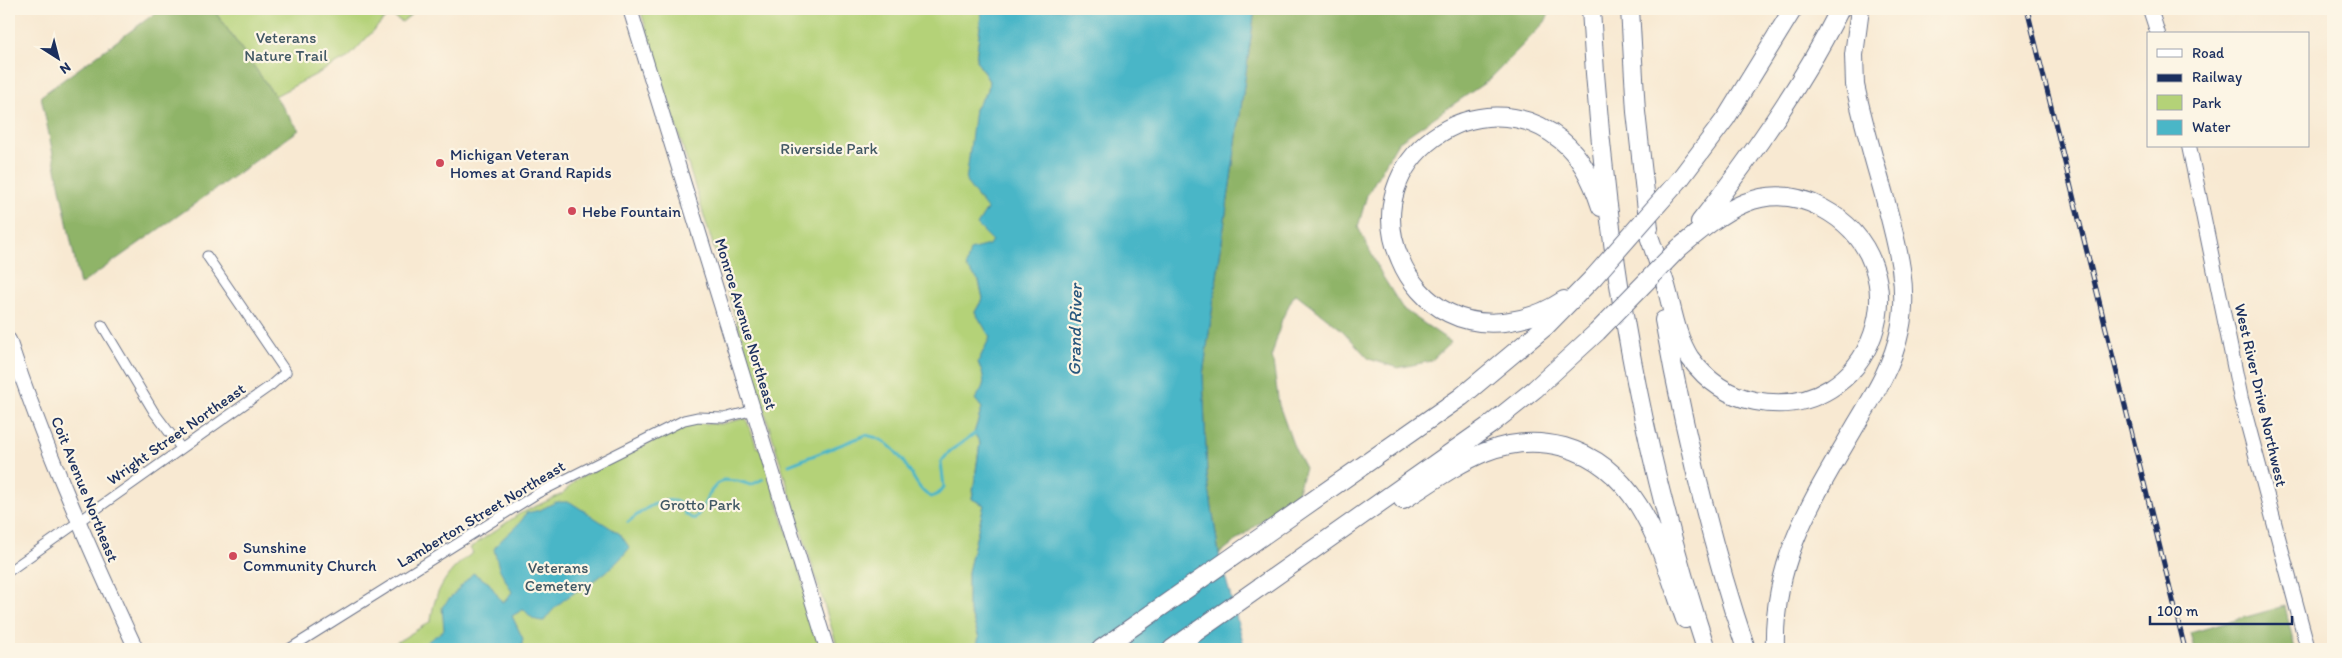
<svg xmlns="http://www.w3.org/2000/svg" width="2342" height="658" font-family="Itim,sans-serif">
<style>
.green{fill:#b4d278;stroke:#68806b}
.forest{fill:#8fb468;stroke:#557263}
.water{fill:#4ab6c7;stroke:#327292}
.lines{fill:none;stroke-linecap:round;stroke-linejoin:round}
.stream{stroke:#4ab6c7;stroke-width:3}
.minor-casing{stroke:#687087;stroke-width:11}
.secondary-casing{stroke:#687087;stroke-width:16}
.motorway-casing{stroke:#687087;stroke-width:20}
.minor{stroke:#fff;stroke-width:9}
.secondary{stroke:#fff;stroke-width:14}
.motorway{stroke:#fff;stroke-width:18}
.rail-casing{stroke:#1b2f5e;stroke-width:5}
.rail{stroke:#fcf5e5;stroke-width:3;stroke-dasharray:9;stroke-linecap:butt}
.motorway-bridge-casing{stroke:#687087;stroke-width:20;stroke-linecap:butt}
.motorway-bridge{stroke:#fff;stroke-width:18}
.poi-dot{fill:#d1495b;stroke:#fcf5e5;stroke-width:2}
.labels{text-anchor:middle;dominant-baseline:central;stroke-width:4.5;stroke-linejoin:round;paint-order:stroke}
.park-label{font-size:16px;fill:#415864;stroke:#fcf5e5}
.poi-label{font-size:16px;fill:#1b2f5e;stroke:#fcf5e5;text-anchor:start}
.street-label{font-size:16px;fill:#1b2f5e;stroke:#fcf5e5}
.water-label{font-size:18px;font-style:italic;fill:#29587e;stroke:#fcf5e5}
</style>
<rect width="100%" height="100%" fill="#fcf5e5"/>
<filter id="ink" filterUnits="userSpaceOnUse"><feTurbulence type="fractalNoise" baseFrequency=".02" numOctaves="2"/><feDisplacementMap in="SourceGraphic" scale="10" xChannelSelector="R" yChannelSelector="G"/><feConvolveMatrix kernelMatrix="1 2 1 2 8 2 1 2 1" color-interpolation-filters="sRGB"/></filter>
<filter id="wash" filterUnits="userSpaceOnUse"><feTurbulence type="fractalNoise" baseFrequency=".0096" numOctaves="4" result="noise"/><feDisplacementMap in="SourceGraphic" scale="20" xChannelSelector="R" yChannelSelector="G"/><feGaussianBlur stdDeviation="1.12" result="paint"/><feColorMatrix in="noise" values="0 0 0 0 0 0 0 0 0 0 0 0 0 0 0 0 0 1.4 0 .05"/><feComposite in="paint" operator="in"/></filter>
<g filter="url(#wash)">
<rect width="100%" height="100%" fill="#f8e9d2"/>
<path class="green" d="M213 9H418L402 22 389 14 349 57 275 96Z
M640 9H982L976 60 989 81 988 91 975 109 992 240 979 281 983 298 975 312 991 337 978 362C985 379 987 383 976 399L982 408 974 433 980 443 972 498 984 505 968 572V606L979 638 976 649H838Z
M746 418 757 447 761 448 823 649H386L431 621C434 591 448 569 473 553L470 548 519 514 562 494 577 479 689 423 721 424Z"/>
<path class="forest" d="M161 9H213L299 130 80 285 41 96Z
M1255 9H1551L1545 22 1489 80 1398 142 1367 195 1358 227 1383 277 1403 309 1451 342 1431 361 1398 368 1369 359 1342 330 1295 293 1282 319 1272 355 1279 405 1294 447 1305 468 1297 493 1219 554 1207 475 1203 375Z
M2285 606 2295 649H2194L2190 633Z"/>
<path class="water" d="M982 9H1255L1203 375 1207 475 1219 554 1245 649H976L979 637 968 606V572L984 505 972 499 980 443 974 433 982 408 975 399C987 383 985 380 978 362L990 337 975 312 983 298 979 281 966 267 970 250 989 245 992 240 977 225 987 209 966 182 975 109 988 90 989 81 976 60Z
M556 502H570L620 534 629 547 628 550C620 559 612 568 602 575 578 592 562 596 544 621 534 621 530 617 524 609L512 616 523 639 521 649H421C427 639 437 637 444 629L442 607 473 573 489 583 502 602 506 600 512 592 499 568 494 549C502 536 521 526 526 513L540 510Z"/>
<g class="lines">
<path class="stream" d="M789 465 866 435C907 442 911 491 932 497L938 494 944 487 941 462 950 451 977 432
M628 522C641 512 662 494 680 503L686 515 694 519C707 507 705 491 723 480L738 481 751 485 763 479"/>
</g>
</g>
<g filter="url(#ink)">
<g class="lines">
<g class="minor-casing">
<path id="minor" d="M102 325 154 412 181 448
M9 571 270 386 286 372 207 256
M289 649 538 493 684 420 698 417 724 418 754 410"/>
</g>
<g class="secondary-casing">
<path id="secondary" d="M630 9 827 649
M2150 9 2158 34
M2189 146 2241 399 2308 649
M9 340C44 446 89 548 136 649"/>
</g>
<g class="motorway-casing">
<path id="motorway" d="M1591 9C1602 225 1638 443 1706 649
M1630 9 1636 112 1649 228
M1680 179 1726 118 1793 9
M1700 222C1753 155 1802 85 1840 9
M1649 236C1655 253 1661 270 1666 286 1673 311 1676 336 1690 358 1706 380 1728 396 1755 401 1873 424 1929 265 1822 208 1764 177 1722 212 1679 248
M1564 300C1531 322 1485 331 1449 313 1426 302 1409 281 1400 259 1357 161 1479 73 1561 140 1582 157 1593 182 1601 207
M1664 320C1684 431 1710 542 1746 649
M1403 500C1430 483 1456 464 1485 452 1510 442 1538 440 1564 447 1642 469 1661 552 1685 619
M1101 649 1461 397 1546 326 1593 278
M1172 649 1490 425 1535 389 1597 332
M1775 649C1772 561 1813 499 1856 425 1874 395 1893 365 1900 330 1910 285 1895 238 1884 195 1874 159 1863 123 1855 85L1854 55 1860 9"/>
</g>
<use href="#minor" class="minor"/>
<use href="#secondary" class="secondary"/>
<use href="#motorway" class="motorway"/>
<g class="rail-casing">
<path id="rail" d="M2027 9 2185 649"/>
</g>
<use href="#rail" class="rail"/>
<g class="motorway-bridge-casing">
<path id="motorway-bridge" d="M1593 278 1680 179
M1597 332 1679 248"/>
</g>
<use href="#motorway-bridge" class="motorway-bridge"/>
</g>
</g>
<g class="poi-dot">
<circle cx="440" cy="163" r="5"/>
<circle cx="572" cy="211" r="5"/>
<circle cx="233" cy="556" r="5"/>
</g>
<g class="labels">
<g class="park-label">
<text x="286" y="37">Veterans<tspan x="286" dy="18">Nature Trail</tspan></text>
<text x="829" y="148">Riverside Park</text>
<text x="700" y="504">Grotto Park</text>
<text x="558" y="567">Veterans<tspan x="558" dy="18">Cemetery</tspan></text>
</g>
<g class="poi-label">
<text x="450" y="154">Michigan Veteran<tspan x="450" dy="18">Homes at Grand Rapids</tspan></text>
<text x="582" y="211">Hebe Fountain</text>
<text x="243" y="547">Sunshine<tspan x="243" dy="18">Community Church</tspan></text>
</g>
<g class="street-label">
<text transform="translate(746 324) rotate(73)">Monroe Avenue Northeast</text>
<text transform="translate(2261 395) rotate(77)">West River Drive Northwest</text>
<text transform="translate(176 434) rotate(-35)">Wright Street Northeast</text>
<text transform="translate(85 489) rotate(68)">Coit Avenue Northeast</text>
<text transform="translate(481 514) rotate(-31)">Lamberton Street Northeast</text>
</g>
<g class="water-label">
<text transform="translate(1075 330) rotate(-89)">Grand River</text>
</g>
</g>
<rect width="2342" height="658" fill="none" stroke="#fcf5e5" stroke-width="30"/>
<rect x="2147" y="32" width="162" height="115" fill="#fcf5e5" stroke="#a2a6af"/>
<rect x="2157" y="49" width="25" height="8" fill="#ffffff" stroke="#a2a6af"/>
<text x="2192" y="58" font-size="15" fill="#1b2f5e">Road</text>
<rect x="2157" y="74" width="25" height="8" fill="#1b2f5e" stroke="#a2a6af"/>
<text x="2192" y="82" font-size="15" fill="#1b2f5e">Railway</text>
<rect x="2157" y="95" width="25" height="15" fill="#b4d278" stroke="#a2a6af"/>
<text x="2192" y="108" font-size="15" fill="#1b2f5e">Park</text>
<rect x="2157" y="120" width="25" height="15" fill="#4ab6c7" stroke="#a2a6af"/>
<text x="2192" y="132" font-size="15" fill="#1b2f5e">Water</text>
<g transform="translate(58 58) rotate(144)" stroke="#fcf5e5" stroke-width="4" paint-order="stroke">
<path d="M0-4L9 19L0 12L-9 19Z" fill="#1b2f5e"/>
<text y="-8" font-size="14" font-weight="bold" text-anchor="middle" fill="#1b2f5e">N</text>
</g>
<path d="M2150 616v8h142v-8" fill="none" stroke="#1b2f5e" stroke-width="2.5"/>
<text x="2157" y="616" font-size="15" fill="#1b2f5e" stroke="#fcf5e5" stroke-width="4" paint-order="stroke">100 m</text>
</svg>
